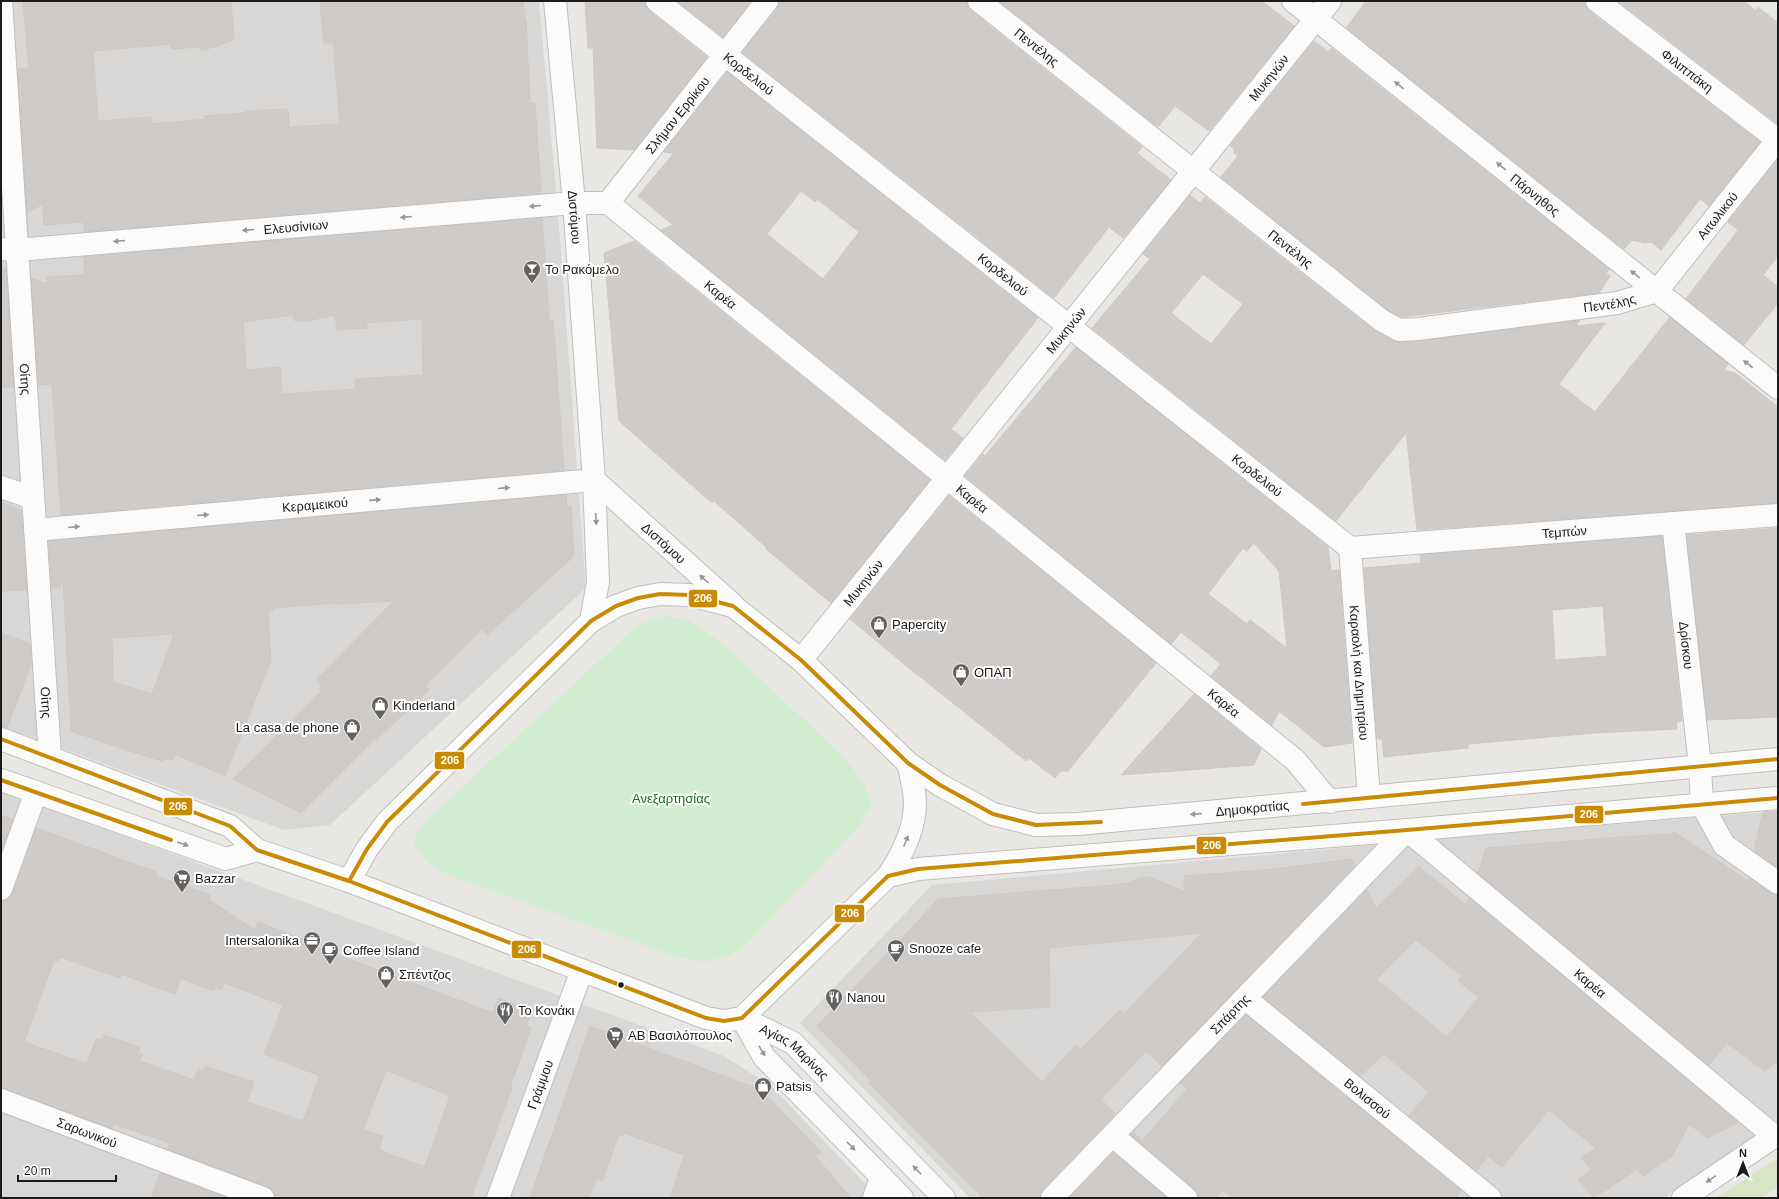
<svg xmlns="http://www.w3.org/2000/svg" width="1779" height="1199" font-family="Helvetica,sans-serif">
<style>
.residential{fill:#d8d7d5}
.grass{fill:#d8e5c4}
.park{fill:#d2eed0}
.building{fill:#cecbc9;stroke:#ccc8c5;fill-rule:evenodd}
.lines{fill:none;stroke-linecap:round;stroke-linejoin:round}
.minor-casing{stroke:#c0bfbe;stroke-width:24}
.minor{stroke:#fcfbfb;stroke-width:22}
.bus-1-casing{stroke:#fff;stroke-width:7}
.bus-1{stroke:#cb8a05;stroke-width:4}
.oneway{fill:#979696}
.bus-dot{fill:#1b1b1b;stroke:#fff;stroke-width:1.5}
.labels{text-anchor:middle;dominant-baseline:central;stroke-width:4;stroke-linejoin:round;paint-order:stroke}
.street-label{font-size:13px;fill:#1b1b1b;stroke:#fff}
.poi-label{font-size:13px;fill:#1b1b1b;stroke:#fff;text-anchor:start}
.park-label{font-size:13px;fill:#146e14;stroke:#fff}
.line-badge{stroke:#fff;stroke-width:1.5}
.badge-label{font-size:11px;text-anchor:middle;font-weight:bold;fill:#fff}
</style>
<rect width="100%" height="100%" fill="#e9e7e4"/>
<path class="residential" d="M1 1H539L559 226 586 588 330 825 284 830 1 726Z
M1 791 724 1056 771 1086 879 1198H1Z
M1778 811V1121L1664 1198H970L800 1023 932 885 1484 835Z"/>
<path class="grass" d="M1778 1158V1187L1761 1198H1717Z"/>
<path class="park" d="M664 616 686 619 720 641 847 760 863 783 872 803 860 826 741 949 728 956 705 962 677 957 448 875 428 863 413 845 417 832 430 817 638 625Z"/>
<path class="building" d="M23 1H231L234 40 201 51V47L171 49V44L93 51 98 121 151 117 152 124 206 119 205 116 246 113V111L288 109 289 127 340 124 333 42 324 43 320 1H523L525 20H526L530 103H535L541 193 84 232V222L44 225 43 204 27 212 18 69 29 68Z
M585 1H645L646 6 649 11 707 57 634 150 597 148 593 48H588Z
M677 1H751L723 37Z
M779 1H967L968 6 971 11 1142 147 1137 153 1171 180 1123 238 1109 227 1054 298 742 52 777 9Z
M999 1H1262L1294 26 1209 131 1175 106 1158 127Z
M1366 1H1585L1586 6 1589 11 1760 142 1709 206 1700 199 1661 250 1651 242 1645 243 1632 240 1624 249 1346 28Z
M1618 1H1744L1756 11 1758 7 1778 23V124Z
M1314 41 1328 52 1331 48 1609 269 1606 273 1610 276 1599 293 1402 317 1388 310 1221 177 1238 156 1233 152 1235 150 1230 146Z
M727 72 1038 318 951 429 963 438 945 460 661 230 673 225 638 196 674 153 664 152ZM801 191 815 202 817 199 859 232 823 279 767 234Z
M1778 159V256L1763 275 1778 287V303L1744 345 1686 299 1738 230 1728 222Z
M1190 195 1200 203 1205 197 1373 330 1393 341 1400 342 1420 341 1580 320 1576 326 1605 323 1559 384 1595 412 1670 317 1728 364 1724 370 1735 373 1778 407V503L1417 530 1406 433 1336 521 1092 328 1150 259 1143 254ZM1203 274 1243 304 1211 344 1171 313Z
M542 218 549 320H553L564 470 61 515 52 384 38 385 31 278 48 284 47 277 84 275V257ZM292 315 295 321H307L335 315 337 330 367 328 366 323 422 319 423 375 355 379 356 389 282 394 280 367 246 370 243 322Z
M634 241 930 480 831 603 766 549 767 548 714 501 712 503 619 421 604 253Z
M1 267 6 269 14 387 1 388Z
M1076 347 1328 547 1331 571 1339 570 1352 743 1324 747 1279 711 1272 725 1211 676 1221 664 1181 632 1171 644 965 476 983 454 985 456ZM1254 543 1279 571 1287 648 1250 620 1247 624 1208 594 1243 548 1247 551Z
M566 495 567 507H571L574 556 487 635 482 629 425 686 429 690 404 715 403 714 376 740 375 739 301 813 233 779 321 692 319 689 322 686 316 680 394 601 336 604V603L273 608 274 610 268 611 271 660 225 776 175 754 173 760 165 758 163 761 129 751 71 731 63 578 60 587 52 588 49 541ZM174 634 152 694 113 682 112 638Z
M949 496 1156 663 1068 771H1061L1055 778 1029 758 1026 761 909 668 850 619Z
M1 502 21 510 27 590 1 591Z
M1778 528V717L1707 720 1687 535Z
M1662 536 1682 721 1676 722 1677 729 1595 733 1468 744V748L1384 757 1382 739H1377L1364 568 1421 563 1420 555ZM1603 606 1607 656 1555 660 1552 610Z
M1 633 30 644 31 664 7 728 1 727Z
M1194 694 1261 749 1254 765 1121 775Z
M1778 811V868L1754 851 1763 812Z
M1 815 13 820 1 852Z
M36 828 156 872V876L210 895 209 900 255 930 258 922 304 940 303 942 493 1013 498 998 532 1011 526 1026 531 1028 510 1087 512 1088 471 1198H275L273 1190 267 1186 168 1149 170 1143 114 1124 112 1128 1 1088V901L9 899 13 893ZM60 957 120 978 121 974 175 994 181 978 214 991 216 987 222 989 224 983 283 1005 264 1054 320 1076 303 1121 247 1102 254 1082 205 1066 203 1071 198 1069 194 1080 140 1061 143 1054 138 1053 140 1047 104 1035 102 1040 96 1039 87 1064 24 1042 54 960 58 961ZM386 1070 450 1096 425 1167 379 1150 383 1136 363 1130Z
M1674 832 1721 863V862L1748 882 1749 878 1771 893 1778 895V1060L1765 1071 1727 1043 1709 1065 1478 873 1486 848 1608 838 1668 834 1670 836Z
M1351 859 1355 866 1162 1066 1146 1051 1101 1099 1115 1114 1043 1189 1040 1198H983L869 1083 871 1081 817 1026 909 931 938 899 1101 886 1130 883 1139 878 1148 877 1184 891V876L1276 869ZM1202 933 1124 1014 1120 1010 1080 1050 1076 1045 1042 1082 970 1012 1050 1007 1049 948Z
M1419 867 1466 905 1469 898 1738 1122 1708 1138 1689 1124 1672 1156 1643 1176 1637 1169 1594 1198 1578 1179 1592 1170 1581 1158 1596 1148 1549 1110 1502 1167 1488 1156 1476 1171 1409 1116 1429 1092 1384 1054 1360 1076 1263 997 1367 890 1376 908ZM1416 940 1462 976 1458 981 1479 997 1447 1037 1392 992 1376 980Z
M1246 1015 1461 1191 1456 1198H1232L1222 1190 1216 1198H1198V1193L1194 1188 1131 1135 1133 1132 1142 1141 1187 1089 1180 1083Z
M590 1026 761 1090 821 1152 815 1156 851 1198H670L684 1155 624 1133 623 1136 619 1134 602 1181 596 1179 589 1198H530Z
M1113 1153 1167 1198H1069Z
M160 1173 227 1198H151Z"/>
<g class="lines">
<g class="minor-casing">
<g id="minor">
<path id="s1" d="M1 1 50 757"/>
<path id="s2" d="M555 1 574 203 594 480 598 582 591 621"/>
<path id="s3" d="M657 1 1350 548"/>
<path id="s4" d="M979 1 1381 320 1399 330 1418 329 1617 303 1657 291 1778 139"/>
<path id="s5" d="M1293 1 1778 388"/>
<path id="s6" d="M1597 1 1778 140"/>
<path id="s7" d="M608 203 1295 760 1330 802"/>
<path id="s8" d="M1 249 17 250 574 203H608L767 1"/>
<path id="s9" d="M594 480 732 604"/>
<path d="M1 487 33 498"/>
<path id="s10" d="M1673 523 1700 766 1702 805 1724 845 1778 883"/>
<path d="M35 530 594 480"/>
<path id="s11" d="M1350 548 1778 515"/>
<path id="s12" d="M1350 548 1369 797"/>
<path id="s13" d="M801 660 1330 1"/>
<path d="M1 739 230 826 257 850 349 881 706 1018 724 1021 742 1018 888 876C902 855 915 829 915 803 915 790 911 776 908 763"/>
<path d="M1 780 226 859 257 850"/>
<path d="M888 876 918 869 1407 830 1778 798"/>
<path id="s14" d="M349 881 367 849 387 822 591 621 616 606 638 598 660 594 690 595 733 606 801 660 908 763 940 785 993 814 1036 825 1078 824 1778 759"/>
<path d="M1 889 36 792"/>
<path id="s15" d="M1246 999 1490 1198"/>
<path id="s16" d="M742 1018 793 1043 944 1198"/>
<path d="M742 1018 764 1057 902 1198"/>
<path id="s17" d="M1 1100 263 1198"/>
<path d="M1113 1136 1186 1198"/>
<path id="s18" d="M498 1198 582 970"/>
<path d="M874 1198 881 1177"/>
<path id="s19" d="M1052 1198 1407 830 1774 1136"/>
<path d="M1683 1198 1778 1134"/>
</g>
</g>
<use href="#minor" class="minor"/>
<g class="bus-1-casing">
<path id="bus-1" d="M1 739 230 826 257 850 349 881 706 1018 724 1021 742 1018 888 876 918 869 1407 830 1778 798
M1 780 171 840
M1303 804 1778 759
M349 881 367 849 387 822 591 621 616 606 638 598 660 594 690 595 733 606 801 660 908 763 940 785 993 814 1036 825 1101 822"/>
</g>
<use href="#bus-1" class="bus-1"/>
</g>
<defs><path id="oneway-solid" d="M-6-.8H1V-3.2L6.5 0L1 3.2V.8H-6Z"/></defs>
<g class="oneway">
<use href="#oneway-solid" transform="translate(1399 85) rotate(-141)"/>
<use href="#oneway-solid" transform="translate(1501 166) rotate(-141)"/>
<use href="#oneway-solid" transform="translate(535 206) rotate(175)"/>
<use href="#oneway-solid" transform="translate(406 217) rotate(175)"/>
<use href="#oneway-solid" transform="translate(248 230) rotate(175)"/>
<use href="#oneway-solid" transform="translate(119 241) rotate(175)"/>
<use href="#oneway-solid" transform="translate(1635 274) rotate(-141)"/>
<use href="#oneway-solid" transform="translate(1748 364) rotate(-141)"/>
<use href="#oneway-solid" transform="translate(504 488) rotate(-5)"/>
<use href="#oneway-solid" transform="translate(375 500) rotate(-5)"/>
<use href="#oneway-solid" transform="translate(203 515) rotate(-5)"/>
<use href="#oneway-solid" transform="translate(596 519) rotate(87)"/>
<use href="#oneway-solid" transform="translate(74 527) rotate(-5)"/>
<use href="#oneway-solid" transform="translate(704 579) rotate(-138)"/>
<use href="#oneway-solid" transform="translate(1196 814) rotate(175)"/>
<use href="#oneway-solid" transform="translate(906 841) rotate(-68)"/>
<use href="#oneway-solid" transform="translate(183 844) rotate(19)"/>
<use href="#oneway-solid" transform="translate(762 1051) rotate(59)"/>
<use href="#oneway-solid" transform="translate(851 1146) rotate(46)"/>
<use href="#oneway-solid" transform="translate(917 1170) rotate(-134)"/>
<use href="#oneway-solid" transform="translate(1711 1179) rotate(146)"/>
</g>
<defs>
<g id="bar-pin" transform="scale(0.9)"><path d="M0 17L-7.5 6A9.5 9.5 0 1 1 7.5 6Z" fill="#636261" stroke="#fff"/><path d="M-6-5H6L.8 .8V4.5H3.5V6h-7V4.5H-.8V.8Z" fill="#fff"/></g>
<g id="shop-pin" transform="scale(0.9)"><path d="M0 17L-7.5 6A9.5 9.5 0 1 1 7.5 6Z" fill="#636261" stroke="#fff"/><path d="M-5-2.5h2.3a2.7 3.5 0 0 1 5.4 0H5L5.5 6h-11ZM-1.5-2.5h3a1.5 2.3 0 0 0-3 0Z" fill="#fff"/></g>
<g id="supermarket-pin" transform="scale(0.9)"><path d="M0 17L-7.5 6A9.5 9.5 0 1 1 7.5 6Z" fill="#636261" stroke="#fff"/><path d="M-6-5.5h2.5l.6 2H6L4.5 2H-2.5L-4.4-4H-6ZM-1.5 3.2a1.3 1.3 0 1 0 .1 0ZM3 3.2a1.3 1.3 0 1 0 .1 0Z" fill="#fff"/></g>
<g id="office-pin" transform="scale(0.9)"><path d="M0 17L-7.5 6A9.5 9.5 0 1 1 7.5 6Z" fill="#636261" stroke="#fff"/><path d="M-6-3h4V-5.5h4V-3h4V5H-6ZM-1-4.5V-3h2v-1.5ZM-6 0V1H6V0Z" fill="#fff"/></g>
<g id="cafe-pin" transform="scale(0.9)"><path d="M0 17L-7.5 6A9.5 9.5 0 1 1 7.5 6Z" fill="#636261" stroke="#fff"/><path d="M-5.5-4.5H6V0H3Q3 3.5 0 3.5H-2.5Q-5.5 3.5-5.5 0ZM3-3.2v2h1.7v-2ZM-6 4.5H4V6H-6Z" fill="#fff"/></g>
<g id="restaurant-pin" transform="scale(0.9)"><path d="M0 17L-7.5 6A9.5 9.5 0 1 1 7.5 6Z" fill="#636261" stroke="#fff"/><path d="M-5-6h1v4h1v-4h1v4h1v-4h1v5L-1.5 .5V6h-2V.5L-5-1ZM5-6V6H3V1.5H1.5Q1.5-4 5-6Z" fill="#fff"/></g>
</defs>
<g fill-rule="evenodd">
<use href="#bar-pin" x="532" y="269"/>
<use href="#shop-pin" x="879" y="624"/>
<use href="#shop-pin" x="961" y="672"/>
<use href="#shop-pin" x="380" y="705"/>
<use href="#shop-pin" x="352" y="727"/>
<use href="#supermarket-pin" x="182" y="878"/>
<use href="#office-pin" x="312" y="940"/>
<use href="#cafe-pin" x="896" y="948"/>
<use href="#cafe-pin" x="330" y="950"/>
<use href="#shop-pin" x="386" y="974"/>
<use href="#restaurant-pin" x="834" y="997"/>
<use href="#restaurant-pin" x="505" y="1010"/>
<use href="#supermarket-pin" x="615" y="1035"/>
<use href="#shop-pin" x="763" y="1086"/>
</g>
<circle class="bus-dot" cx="621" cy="985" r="3.5"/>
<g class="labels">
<g class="street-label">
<text stroke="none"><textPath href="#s4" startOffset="74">Πεντέλης</textPath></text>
<text stroke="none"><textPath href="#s6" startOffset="114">Φιλιππάκη</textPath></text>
<text stroke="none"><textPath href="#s3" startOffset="117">Κορδελιού</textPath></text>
<text stroke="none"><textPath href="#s13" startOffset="747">Μυκηνών</textPath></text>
<text stroke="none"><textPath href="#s8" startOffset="721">Σλήμαν Ερρίκου</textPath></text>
<text stroke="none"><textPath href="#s5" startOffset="310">Πάρνηθος</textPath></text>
<text stroke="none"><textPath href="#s4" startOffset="892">Αιτωλικού</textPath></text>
<text stroke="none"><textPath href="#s2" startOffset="217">Διστόμου</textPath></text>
<text stroke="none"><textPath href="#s8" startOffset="296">Ελευσίνιων</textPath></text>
<text stroke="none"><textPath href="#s4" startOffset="398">Πεντέλης</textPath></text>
<text stroke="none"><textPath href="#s3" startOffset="441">Κορδελιού</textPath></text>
<text stroke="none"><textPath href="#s7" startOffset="145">Καρέα</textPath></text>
<text stroke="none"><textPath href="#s4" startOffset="746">Πεντέλης</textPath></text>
<text stroke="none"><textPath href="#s13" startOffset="423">Μυκηνών</textPath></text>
<text stroke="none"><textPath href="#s1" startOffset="379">Οίτης</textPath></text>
<text stroke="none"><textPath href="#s3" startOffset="765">Κορδελιού</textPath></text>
<text stroke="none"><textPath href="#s7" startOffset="469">Καρέα</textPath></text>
<text transform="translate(315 505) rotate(-5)">Κεραµεικού</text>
<text stroke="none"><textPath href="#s11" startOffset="215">Τεμπών</textPath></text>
<text stroke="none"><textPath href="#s9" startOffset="94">Διστόμου</textPath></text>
<text stroke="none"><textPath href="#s13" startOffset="99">Μυκηνών</textPath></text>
<text stroke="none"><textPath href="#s10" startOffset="123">Δρίσκου</textPath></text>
<text stroke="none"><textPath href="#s12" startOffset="125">Καραολή και Δημητρίου</textPath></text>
<text stroke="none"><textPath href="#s1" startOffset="703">Οίτης</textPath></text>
<text stroke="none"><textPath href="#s7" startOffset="793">Καρέα</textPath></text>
<text stroke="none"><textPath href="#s14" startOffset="1102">Δημοκρατίας</textPath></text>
<text stroke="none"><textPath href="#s19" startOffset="750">Καρέα</textPath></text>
<text stroke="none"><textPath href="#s19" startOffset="256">Σπάρτης</textPath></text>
<text stroke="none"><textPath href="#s16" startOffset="63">Αγίας Μαρίνας</textPath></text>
<text stroke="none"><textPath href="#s18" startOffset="121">Γράμμου</textPath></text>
<text stroke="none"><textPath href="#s15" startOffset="157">Βολισσού</textPath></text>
<text stroke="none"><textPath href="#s17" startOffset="92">Σαρωνικού</textPath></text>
</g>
<g class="poi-label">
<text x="545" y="269">Το Ρακόμελο</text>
<text x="892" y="624">Papercity</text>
<text x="974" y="672">ΟΠΑΠ</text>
<text x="393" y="705">Kinderland</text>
<text x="339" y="727" text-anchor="end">La casa de phone</text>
<text x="195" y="878">Bazzar</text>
<text x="299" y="940" text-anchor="end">Intersalonika</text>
<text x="909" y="948">Snooze cafe</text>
<text x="343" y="950">Coffee Island</text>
<text x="399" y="974">Σπέντζος</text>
<text x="847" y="997">Nanou</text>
<text x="518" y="1010">Το Κονάκι</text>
<text x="628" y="1035">ΑΒ Βασιλόπουλος</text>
<text x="776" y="1086">Patsis</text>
</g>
<g class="park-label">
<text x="671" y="798">Ανεξαρτησίας</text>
</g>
</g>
<g class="line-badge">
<rect x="688" y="589" width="30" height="19" rx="4" fill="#cb8a05"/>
<rect x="434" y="751" width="31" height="19" rx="4" fill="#cb8a05"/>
<rect x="163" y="797" width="30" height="19" rx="4" fill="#cb8a05"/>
<rect x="1574" y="805" width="30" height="19" rx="4" fill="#cb8a05"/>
<rect x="1196" y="836" width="31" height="19" rx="4" fill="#cb8a05"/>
<rect x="834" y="904" width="31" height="19" rx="4" fill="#cb8a05"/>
<rect x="511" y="940" width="31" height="19" rx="4" fill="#cb8a05"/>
</g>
<g class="badge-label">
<text x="703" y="602">206</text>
<text x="450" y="764">206</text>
<text x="178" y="810">206</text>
<text x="1589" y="818">206</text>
<text x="1212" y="849">206</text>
<text x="850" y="917">206</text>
<text x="527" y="953">206</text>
</g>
<rect width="1779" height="1199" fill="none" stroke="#1b1b1b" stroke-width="4"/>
<g transform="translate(1743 1163)" stroke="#ffffff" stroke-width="3" paint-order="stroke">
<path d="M0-3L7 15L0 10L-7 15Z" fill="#1b1b1b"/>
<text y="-6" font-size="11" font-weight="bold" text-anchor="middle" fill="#1b1b1b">N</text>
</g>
<path d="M18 1175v6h98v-6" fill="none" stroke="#1b1b1b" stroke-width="2"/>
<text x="24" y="1175" font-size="12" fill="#1b1b1b" stroke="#ffffff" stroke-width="3" paint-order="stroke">20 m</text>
</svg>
